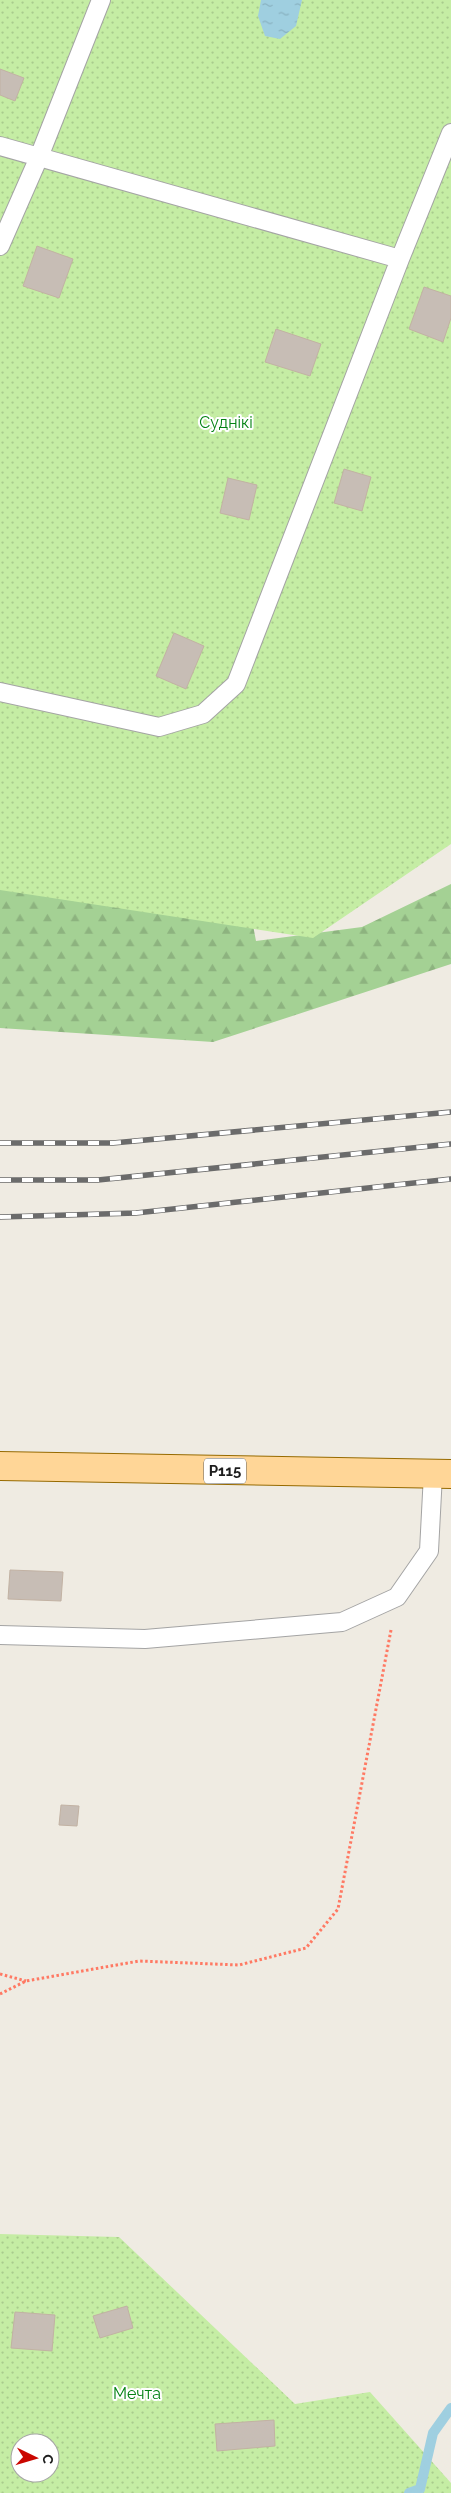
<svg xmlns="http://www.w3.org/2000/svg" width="451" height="2493" font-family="Raleway,sans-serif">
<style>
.forest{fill:url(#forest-firs)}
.garden{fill:url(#garden-dots);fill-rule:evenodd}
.water{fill:url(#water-ripples)}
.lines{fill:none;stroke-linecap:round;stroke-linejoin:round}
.stream{stroke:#9fcfe0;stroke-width:10}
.building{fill:#c7bdb5;stroke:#c2b2a3}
.service-casing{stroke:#a4a4a4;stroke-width:20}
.primary-casing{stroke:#966a00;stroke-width:30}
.path{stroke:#ff7963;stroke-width:3;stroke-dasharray:2.5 2.5;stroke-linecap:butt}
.service{stroke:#fff;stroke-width:18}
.primary{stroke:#ffd697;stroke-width:28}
.rail-casing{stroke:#6b6b6b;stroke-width:5.5}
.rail{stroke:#fff;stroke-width:4;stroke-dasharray:11;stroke-linecap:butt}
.labels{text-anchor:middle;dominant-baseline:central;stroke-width:4;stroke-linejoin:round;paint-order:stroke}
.shield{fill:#fff;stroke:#616161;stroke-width:1}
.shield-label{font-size:15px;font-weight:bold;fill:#1d1d1d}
.park-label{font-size:16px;fill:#048213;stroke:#fff}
</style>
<defs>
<pattern id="forest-firs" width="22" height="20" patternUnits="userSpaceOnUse" patternTransform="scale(1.25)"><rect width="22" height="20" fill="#a4d194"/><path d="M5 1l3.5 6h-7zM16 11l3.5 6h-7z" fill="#8db37f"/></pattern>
<pattern id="garden-dots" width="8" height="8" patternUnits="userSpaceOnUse" patternTransform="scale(1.25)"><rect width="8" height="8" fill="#c5eda4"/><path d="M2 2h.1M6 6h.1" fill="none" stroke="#a9cb8d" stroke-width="1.8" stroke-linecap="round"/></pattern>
<pattern id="water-ripples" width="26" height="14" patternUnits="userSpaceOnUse" patternTransform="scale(1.25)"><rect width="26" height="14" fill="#9fcfe0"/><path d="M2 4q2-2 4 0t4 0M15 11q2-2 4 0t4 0" fill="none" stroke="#88b1c0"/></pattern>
</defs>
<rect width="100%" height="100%" fill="#efebe2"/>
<path class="forest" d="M0 737 242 868 256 941 362 927 451 884V964L213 1042 0 1028Z"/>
<path class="garden" d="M0 0H451V844L313 938 0 890Z
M0 2234 119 2237 295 2404 370 2392 451 2483V2493H0ZM20 2443H50V2473H20Z"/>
<path class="water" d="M261 0H302L296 26 280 39 265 36 258 16Z"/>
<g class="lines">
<path class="stream" d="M409 2493 420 2489 433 2433 451 2408"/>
</g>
<path class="building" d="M0 69 24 78 15 101 0 95Z
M37 246 73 259 59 298 23 286Z
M424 287 451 296V318L443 342 409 329Z
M276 329 321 344 310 376 265 362Z
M344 469 371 477 362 511 334 503Z
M228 478 257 485 249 520 220 513Z
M174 633 204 646 186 689 156 676Z
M10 1570 63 1572 61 1601 8 1599Z
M61 1805 79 1806 77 1826 59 1825Z
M127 2306 133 2328 100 2338 93 2316Z
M15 2312 55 2315 52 2351 11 2348Z
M274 2420 275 2446 217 2451 215 2424Z"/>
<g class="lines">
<g class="service-casing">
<path id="service" d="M0 146 400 259
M0 246 39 157 101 0
M0 692 159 727 203 714 236 684 400 259 451 133
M0 1635 145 1639 342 1622 397 1597 429 1551 433 1474"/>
</g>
<g class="primary-casing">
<path id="primary" d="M0 1466 451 1474"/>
</g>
<path class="path" d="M0 1974 26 1981
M0 1994 26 1981 139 1961 239 1965 306 1948 338 1909 391 1630"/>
<use href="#service" class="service"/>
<use href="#primary" class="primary"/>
<g class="rail-casing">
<path id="rail" d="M0 1143H113L451 1112
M0 1180H98L451 1144
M0 1217 136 1213 451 1179"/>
</g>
<use href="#rail" class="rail"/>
</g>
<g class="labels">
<rect class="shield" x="204" y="1458.5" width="42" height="25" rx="4"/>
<g class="shield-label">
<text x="225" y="1471">Р115</text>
</g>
<g class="park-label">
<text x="226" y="422">Суднікі</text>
<text x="137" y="2393">Мечта</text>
</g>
</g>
<g transform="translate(35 2458) rotate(95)"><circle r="24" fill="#ffffff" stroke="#a5a5a5"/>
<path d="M0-4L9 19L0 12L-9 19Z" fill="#ca0700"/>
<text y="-8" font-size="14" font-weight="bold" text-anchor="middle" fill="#1d1d1d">С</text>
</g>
</svg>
